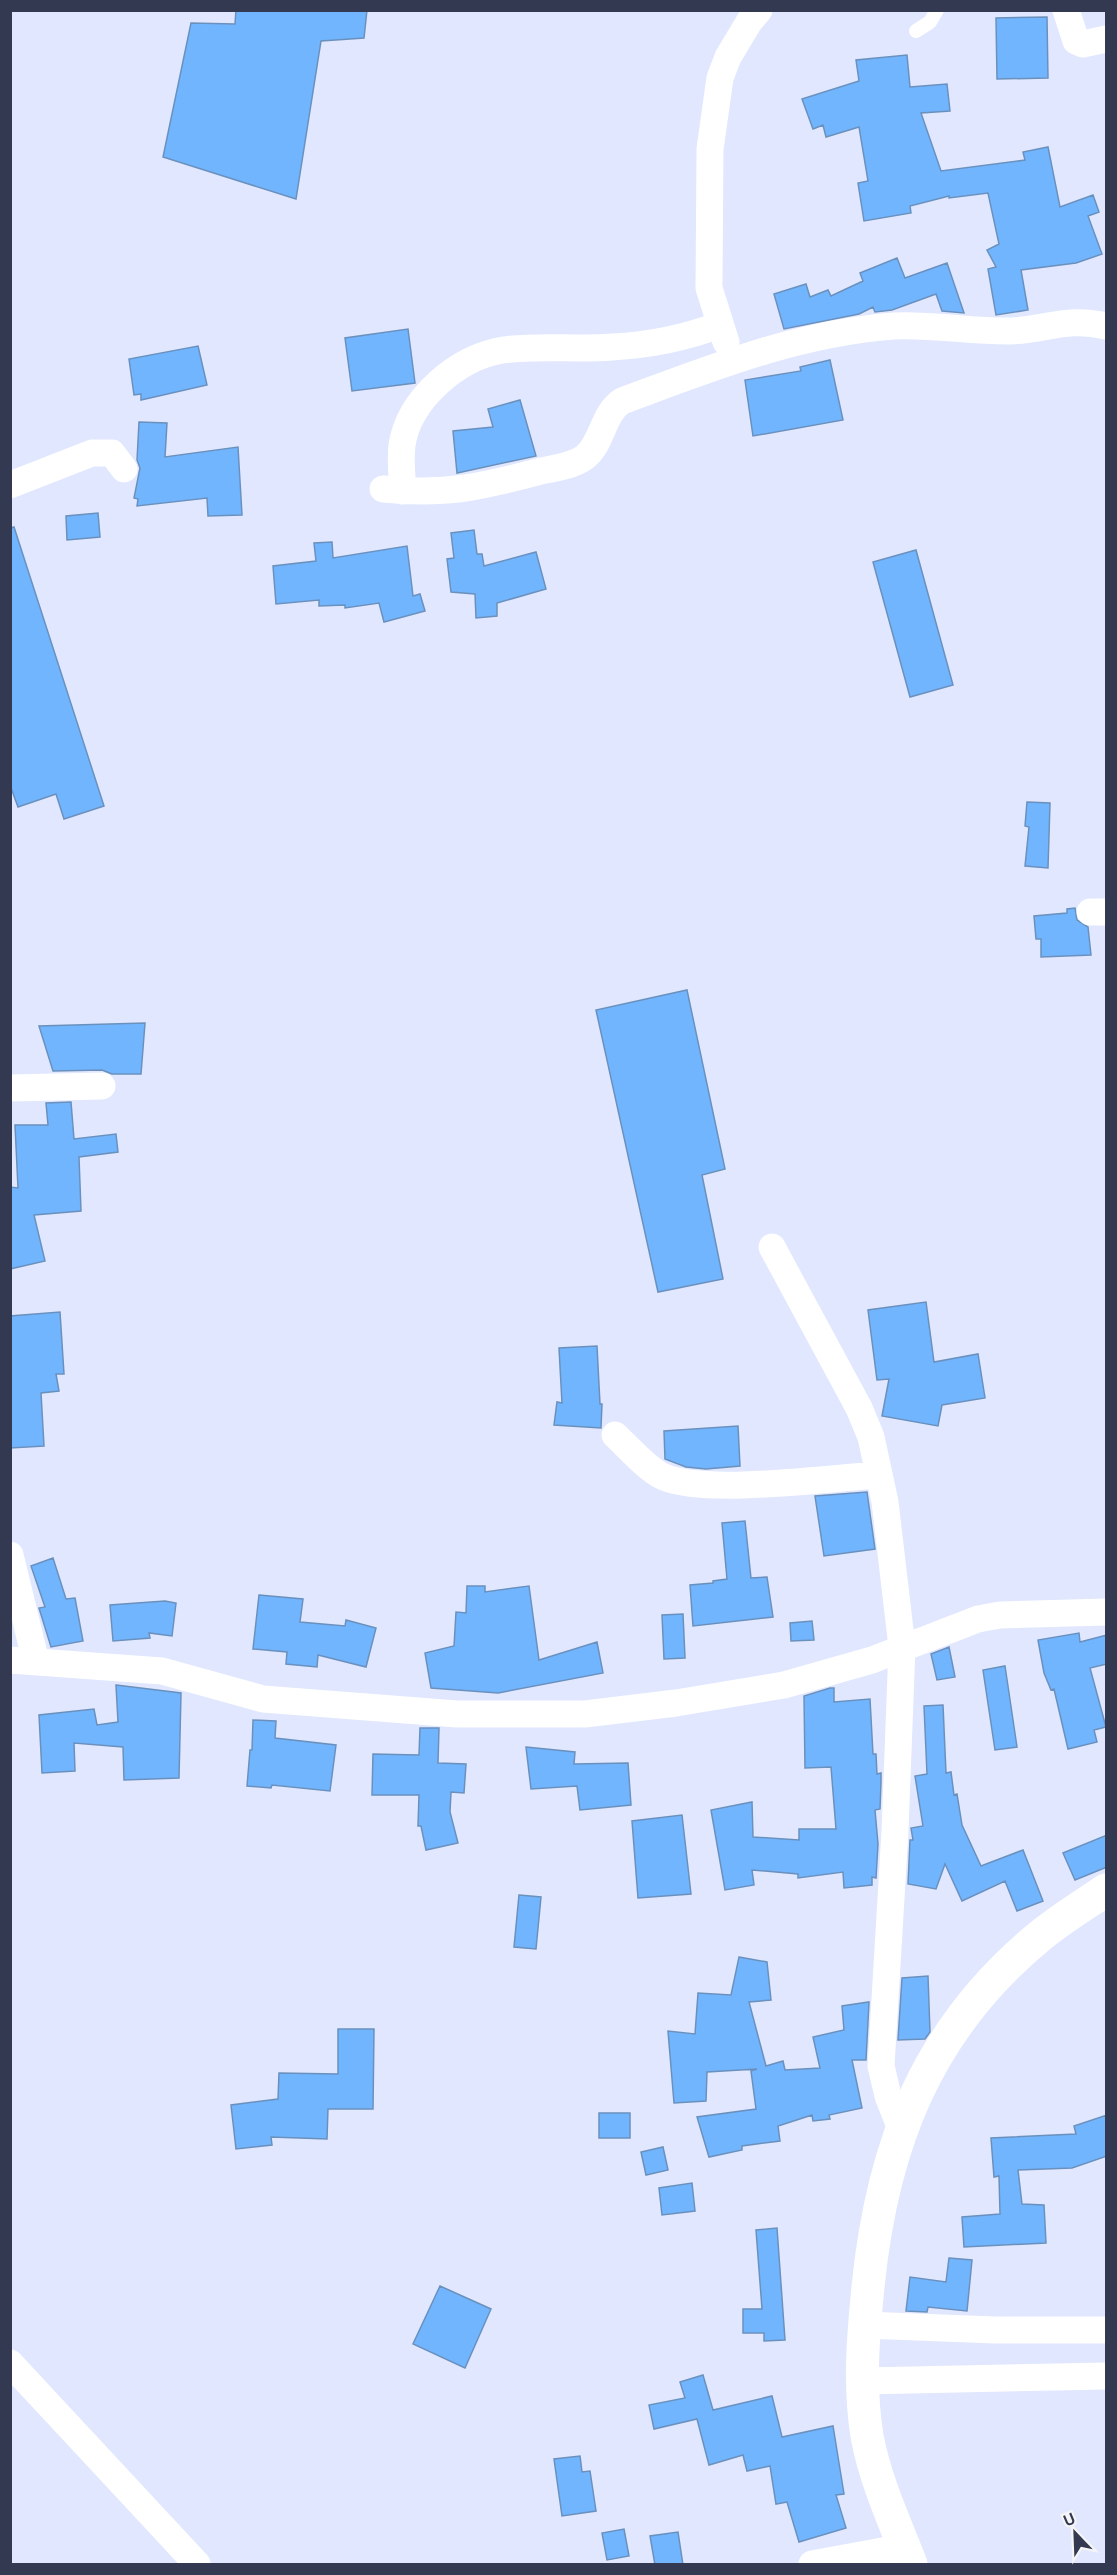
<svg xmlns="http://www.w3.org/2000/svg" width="1117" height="2575" font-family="'Space Grotesk',sans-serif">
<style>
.building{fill:#72b5ff;stroke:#6a91be;stroke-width:1.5}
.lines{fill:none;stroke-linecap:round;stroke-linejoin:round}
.service{stroke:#fff;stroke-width:14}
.minor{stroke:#fff;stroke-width:27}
.tertiary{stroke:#fff;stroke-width:33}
</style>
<rect width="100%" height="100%" fill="#e0e7fe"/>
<path class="building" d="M236 10H367L364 38 321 41 296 199 163 157 191 23 235 24Z
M1047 17 1048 78 997 79 996 18Z
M907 55 910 87 947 84 950 111 921 113 941 171 1025 160 1023 152 1048 147 1060 207 1093 195 1099 212 1088 216 1102 254 1076 263 1021 270 1028 310 996 315 988 269 996 267 987 250 999 244 988 193 949 198V196L910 206 911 213 864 221 858 183 868 181 859 127 826 137 823 125 813 129 802 99 859 81 856 60Z
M897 258 905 278 947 263 964 313 942 311 936 294 892 310 875 312 873 307 859 314 784 329 774 294 806 284 810 297 828 290 831 296 863 281 860 273Z
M408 329 415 383 352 391 345 338Z
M198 346 207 385 141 400V394L134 395 129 359Z
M830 360 843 420 753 436 745 380 801 371 800 367Z
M520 400 536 456 457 473 453 431 493 427 488 409Z
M139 422 167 423 165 457 238 447 242 515 208 516 207 498 137 506 138 499 134 498 140 468 137 460Z
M98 513 100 537 67 540 66 516Z
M14 527 104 806 64 819 56 794 18 807 10 785V528Z
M474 530 477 554H482L484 566 536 552 546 589 497 603V616L476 618 475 594 451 592 447 559 454 558 451 533Z
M332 542 333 558 407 546 413 596 420 594 425 611 384 622 379 603 345 608V605L319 606V600L276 604 273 566 316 561 314 543Z
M916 550 953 685 910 697 873 562Z
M1027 802 1050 803 1048 868 1025 866 1029 827 1025 826Z
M1075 908 1077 920 1088 927 1091 955 1041 957V939H1036L1034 916 1067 913V909Z
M687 990 725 1169 702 1175 723 1279 658 1292 596 1010Z
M145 1023 141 1074H112L102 1070 53 1071 39 1026Z
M71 1102 74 1139 116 1134 118 1152 79 1157 81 1211 34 1215 45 1261 10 1269V1187L18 1188 15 1125H48L46 1103Z
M926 1302 934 1362 978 1354 985 1398 942 1405 938 1426 882 1416 889 1379 877 1380 868 1310Z
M60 1312 64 1374H56L59 1391 41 1393 44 1446 10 1448V1316Z
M597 1346 600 1404H602L601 1428 554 1425 557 1402 562 1403 559 1348Z
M738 1426 740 1466 706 1469 686 1467 665 1459 664 1431Z
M867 1492 875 1549 824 1556 815 1496Z
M745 1521 751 1578 767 1577 773 1617 693 1626 690 1585 713 1583V1581L727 1579 722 1523Z
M53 1558 66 1599 75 1598 83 1641 51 1647 39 1608 45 1607 31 1566Z
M467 1586H485V1592L529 1586 539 1660 597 1642 603 1673 498 1693 431 1688 425 1653 454 1646 456 1612 466 1613Z
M259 1595 303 1599 300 1622 345 1626 346 1620 376 1628 366 1667 318 1655 317 1667 286 1664 287 1652 253 1649Z
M165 1601 176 1603 172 1636 149 1633 150 1638 113 1641 110 1605Z
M683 1614 685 1658 664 1659 662 1615Z
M812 1621 814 1640 791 1641 790 1623Z
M1079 1633 1080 1642 1107 1635V1664L1090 1668 1106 1727 1094 1730 1097 1742 1068 1749 1054 1689 1051 1690 1044 1673 1038 1640Z
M949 1647 955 1677 937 1680 931 1654Z
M1005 1666 1017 1747 995 1750 983 1670Z
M116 1685 181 1693 179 1778 124 1780 123 1747 74 1743 75 1771 42 1773 39 1715 94 1709 97 1725 118 1722Z
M830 1688H834V1702L870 1699 873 1754H876L877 1774 881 1773V1782L880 1809 875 1810 878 1844 876 1878 872 1877V1885L844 1888 843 1872 798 1878V1874L752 1870 754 1885 725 1890 711 1810 752 1802 753 1837 799 1840V1829H836L831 1767 805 1768 804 1696Z
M943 1705 946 1773 951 1772 954 1795 957 1794 962 1825 981 1866 1023 1850 1043 1901 1017 1911 1005 1881 962 1901 945 1864 936 1889 908 1884 910 1840H913L911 1828 923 1826 915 1776 927 1774 924 1706Z
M253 1720 276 1721 275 1738 336 1745 330 1791 272 1785 271 1788 247 1786 250 1750H252Z
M420 1728H439L438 1763 466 1764 464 1793 451 1792 450 1812 458 1843 426 1850 421 1826H418L419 1795H372L373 1754 419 1755Z
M526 1747 575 1752 574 1764 628 1763 631 1805 580 1810 577 1786 531 1789Z
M682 1815 691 1894 638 1898 632 1821Z
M1107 1835V1867L1075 1880 1063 1853Z
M519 1895 541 1897 536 1949 514 1947Z
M739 1957 767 1962 771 2000 749 2002 766 2066 783 2061 785 2070 820 2068 813 2037 844 2030 842 2006 869 2002 866 2060H852L862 2108 829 2115 830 2119 813 2121 812 2115 778 2126 780 2141 742 2146V2150L709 2157 697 2117 756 2109 751 2071 757 2069 707 2072 706 2101 674 2103 668 2031 695 2034 698 1993 731 1995Z
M928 1976 930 2032 925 2039 898 2040 902 1978Z
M338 2029H374L373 2109H328L327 2139 271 2137 272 2145 236 2149 231 2105 278 2099 279 2073 338 2074Z
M599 2113H630V2138H599Z
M1107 2115V2156L1072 2168 1018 2170 1022 2204 1044 2205 1046 2243 964 2247 962 2217 1000 2214 999 2176 994 2177 991 2138 1076 2134 1074 2126Z
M663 2147 668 2170 646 2175 641 2152Z
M692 2183 695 2211 662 2215 659 2188Z
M777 2228 785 2340 764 2341V2333H743V2309H762L756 2230Z
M949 2258 972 2260 967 2311 928 2307 927 2312 906 2311 910 2277 946 2282Z
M440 2286 491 2309 465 2368 413 2344Z
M703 2375 713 2410 772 2396 782 2437 833 2426 844 2494 836 2495 846 2528 799 2542 787 2502 776 2504 770 2466 747 2471 743 2455 709 2465 697 2419 654 2429 649 2405 685 2398 680 2382Z
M580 2456 582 2472 590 2471 596 2511 562 2516 554 2459Z
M624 2529 629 2556 607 2560 602 2533Z
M678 2532 683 2565H655L650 2536Z"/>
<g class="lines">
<path class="service" d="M916 31 930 22 937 10"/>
<path class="minor" d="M1066 10 1076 41 1083 44 1106 39
M726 342 709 288 710 149 720 78 728 57 749 22 759 10
M10 485 92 453H112L124 469
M383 489C447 495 481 487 541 471 555 468 573 466 585 457 603 443 602 414 622 401 711 368 798 333 894 326 933 324 973 332 1012 331 1048 329 1068 317 1106 326
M403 491C402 476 400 460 402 445 409 399 458 357 503 350 539 345 576 350 612 347 649 345 685 338 719 325
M1090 912H1106
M10 1088 102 1086
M772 1247 859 1408 871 1437 885 1502 902 1647 895 1831 881 2066 888 2096 901 2129
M615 1435C627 1446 649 1471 664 1477 706 1495 830 1478 879 1475
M10 1555 36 1662
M10 1660 162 1671 263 1699 457 1714H585L676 1703 784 1685 872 1660 978 1619 1000 1615 1106 1612
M864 2325 995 2330H1106
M10 2363 197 2564
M862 2381 1106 2376
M812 2564 904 2547"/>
<path class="tertiary" d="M911 2564C895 2523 875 2480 867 2436 859 2386 863 2337 868 2287 882 2145 927 2029 1040 1936 1061 1919 1084 1905 1106 1890"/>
</g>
<rect width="1117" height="2575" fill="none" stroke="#333950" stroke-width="24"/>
<g transform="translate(1075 2533) rotate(337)" stroke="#f5f5f5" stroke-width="4.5" paint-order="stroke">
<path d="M0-4.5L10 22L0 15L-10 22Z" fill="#333950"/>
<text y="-9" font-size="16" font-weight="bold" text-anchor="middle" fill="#333950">U</text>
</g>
</svg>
